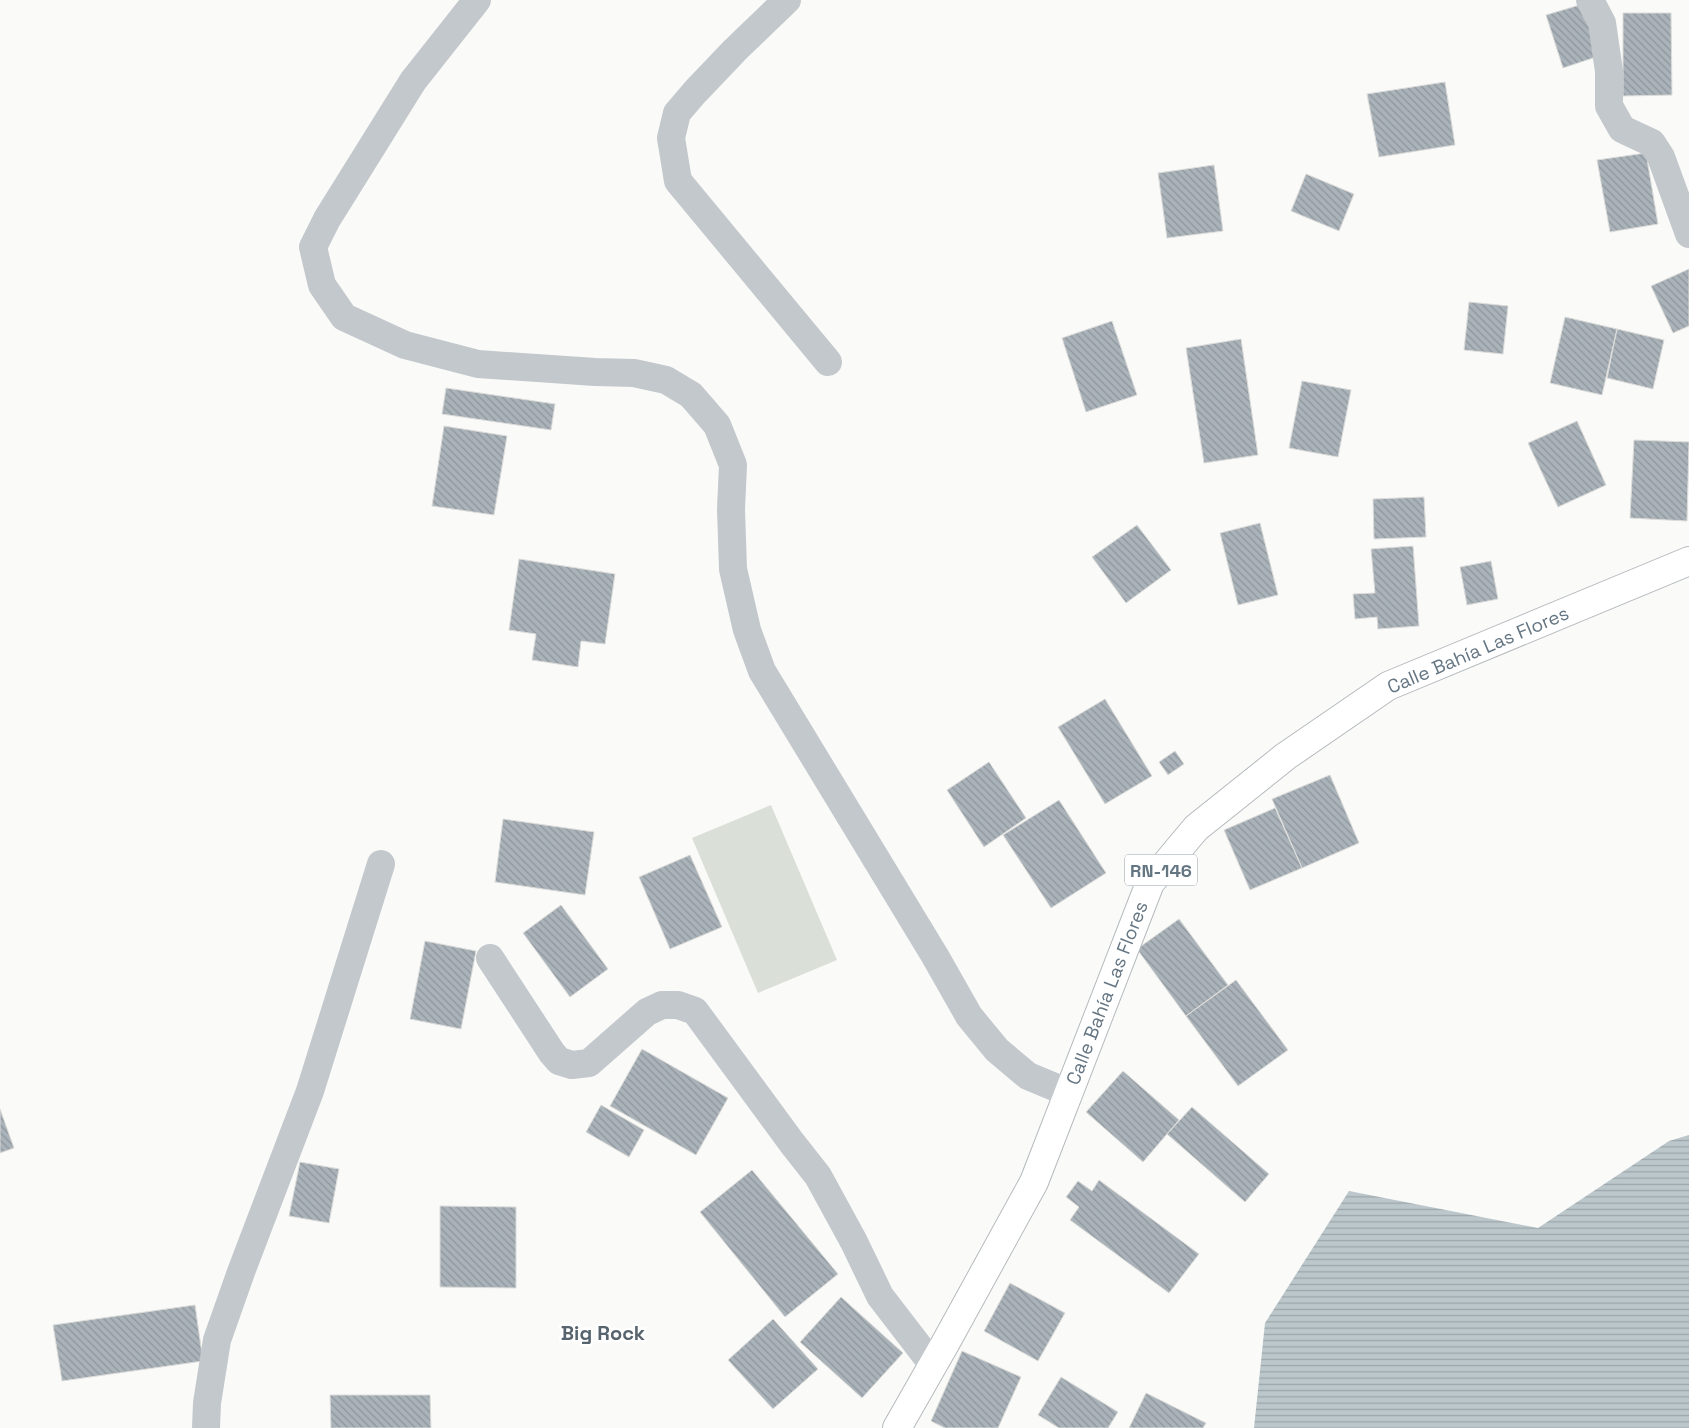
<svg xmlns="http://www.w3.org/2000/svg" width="1689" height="1428" font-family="'Space Grotesk',sans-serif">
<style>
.green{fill:#dadfd7}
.water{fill:url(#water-rules)}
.building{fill:url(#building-back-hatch);stroke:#dcdcda}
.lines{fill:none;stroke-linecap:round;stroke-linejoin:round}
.major-casing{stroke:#b5babe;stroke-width:30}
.minor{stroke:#c3c8cc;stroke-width:28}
.major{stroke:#fff;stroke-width:28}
.labels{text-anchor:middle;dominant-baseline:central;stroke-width:5;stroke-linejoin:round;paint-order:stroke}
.shield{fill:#fff;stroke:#939fa8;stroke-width:1}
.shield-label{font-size:18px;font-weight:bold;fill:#657683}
.street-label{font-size:19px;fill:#657683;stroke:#fff}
.neighbourhood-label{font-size:20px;font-weight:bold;fill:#57646e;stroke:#fff}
</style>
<defs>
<pattern id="water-rules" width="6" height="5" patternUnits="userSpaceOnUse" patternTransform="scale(1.25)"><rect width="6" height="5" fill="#bbc7cb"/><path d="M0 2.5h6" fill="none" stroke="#9ca6aa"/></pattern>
<pattern id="building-back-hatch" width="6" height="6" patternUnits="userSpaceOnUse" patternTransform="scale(1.25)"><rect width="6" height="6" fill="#aab3b9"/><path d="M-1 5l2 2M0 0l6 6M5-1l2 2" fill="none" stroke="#8e969c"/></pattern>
</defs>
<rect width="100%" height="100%" fill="#fafaf8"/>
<path class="green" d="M771 805 837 960 758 993 692 838Z"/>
<path class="water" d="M1689 1135V1428H1254L1265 1323 1349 1191 1538 1228 1669 1141Z"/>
<path class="building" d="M1583 4 1599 56 1563 68 1546 15Z
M1623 13H1671L1672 95 1623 96Z
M1445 82 1455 145 1379 157 1367 94Z
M1646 153 1658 224 1610 232 1597 160Z
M1214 165 1223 231 1167 238 1158 173Z
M1306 174 1354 194 1339 231 1291 211Z
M1689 269V326L1673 333 1651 286Z
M1469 302 1508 306 1503 354 1464 350Z
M1565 317 1617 329 1602 395 1550 383Z
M1112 321 1137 395 1086 412 1062 338Z
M1617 329 1664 340 1653 389 1607 378Z
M1241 339 1258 455 1204 463 1186 348Z
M1302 381 1351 390 1338 457 1289 448Z
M446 388 555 404 551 430 442 414Z
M1577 421 1606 485 1558 507 1528 443Z
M444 426 507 436 494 515 432 506Z
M1634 440 1689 442 1687 521 1630 518Z
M1424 497 1426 537 1374 539 1373 499Z
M1260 523 1278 595 1238 605 1220 533Z
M1137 525 1171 570 1126 603 1092 557Z
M1413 546 1419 626 1378 629 1377 617 1355 619 1353 594 1375 593 1371 549Z
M519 559 615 574 605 644 581 641 578 667 532 660 536 634 509 630Z
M1491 561 1498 599 1467 605 1460 567Z
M1105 699 1152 776 1105 804 1058 727Z
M1175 751 1184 764 1168 775 1159 762Z
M989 762 1026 818 984 847 947 790Z
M1330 775 1359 843 1302 868 1272 799Z
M1059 800 1106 873 1051 908 1003 835Z
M1275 808 1302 868 1250 890 1224 830Z
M503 819 594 832 585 895 495 882Z
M690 855 722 927 670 949 639 877Z
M561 905 608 969 570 997 523 933Z
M1179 919 1228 985 1186 1016 1137 949Z
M425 941 476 951 461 1029 410 1019Z
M1236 980 1288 1050 1238 1086 1186 1016Z
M642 1049 728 1098 696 1155 610 1106Z
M1123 1071 1179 1120 1143 1162 1086 1112Z
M601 1105 644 1130 629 1157 586 1132Z
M1192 1107 1269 1174 1245 1202 1167 1134Z
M0 1109 14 1148 0 1153Z
M300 1162 339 1169 329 1223 289 1216Z
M752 1170 838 1274 785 1317 700 1212Z
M1099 1180 1199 1254 1169 1293 1070 1220 1079 1207 1066 1197 1078 1181 1092 1191Z
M440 1206 516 1207V1288L440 1287Z
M1010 1283 1065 1313 1038 1361 984 1331Z
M841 1297 903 1353 862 1398 800 1342Z
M195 1305 203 1361 62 1381 53 1325Z
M773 1319 818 1369 773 1409 728 1360Z
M962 1351 1021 1377 998 1428H945L931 1421Z
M1061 1377 1118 1412 1108 1428H1059L1038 1415Z
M1146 1393 1206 1423 1203 1428H1129Z
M330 1395H430L431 1428H331Z"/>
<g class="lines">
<g class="major-casing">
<path id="major" d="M897 1428 946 1342 1034 1182 1150 883 1196 828 1286 756 1388 686 1689 561"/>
</g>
<path class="minor" d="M477 0 413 81 327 219 313 247 322 285 344 317 405 345 478 364 595 372 634 373 666 380 691 395 717 425 733 465 731 509 733 569 747 630 762 671 935 956 969 1016 997 1050 1028 1076 1069 1093
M787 0 735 50 695 92 677 113 671 138 678 181 828 362
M1590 0 1602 23 1609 71V106L1622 129 1652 143 1661 157 1689 234
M490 958 552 1053 559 1061 572 1065 589 1063 647 1012 662 1005H678L695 1011 792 1143 818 1176 854 1242 880 1296 933 1365
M206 1428 207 1403 217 1340 241 1272 310 1091 381 864"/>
<use href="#major" class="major"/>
</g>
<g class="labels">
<rect class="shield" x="1125" y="854.5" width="72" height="31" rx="4"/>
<g class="shield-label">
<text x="1161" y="870">RN-146</text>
</g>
<g class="street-label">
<text transform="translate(1478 650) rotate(-23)">Calle Bahía Las Flores</text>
<text transform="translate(1107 993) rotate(-69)">Calle Bahía Las Flores</text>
</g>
<g class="neighbourhood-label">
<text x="603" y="1333">Big Rock</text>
</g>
</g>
</svg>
